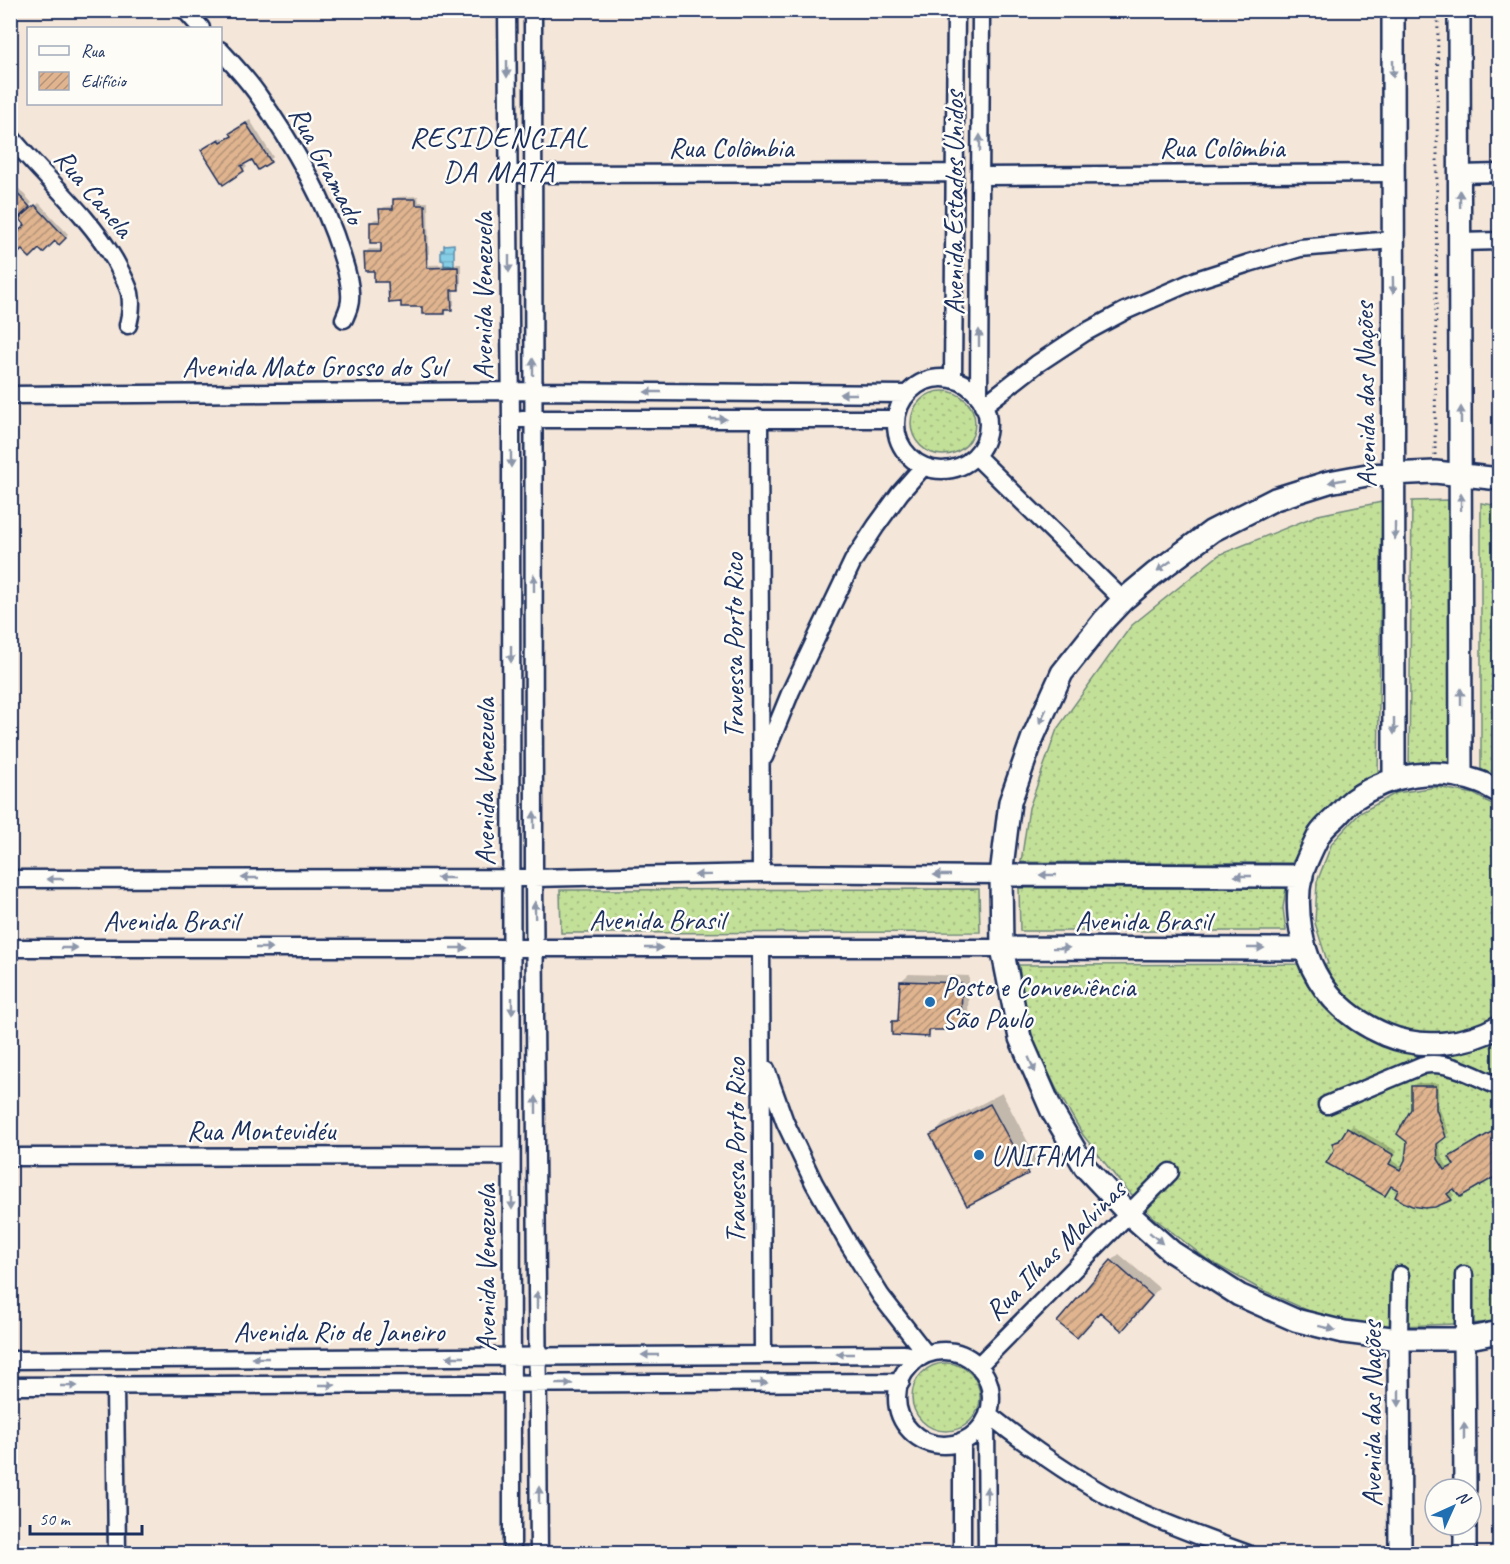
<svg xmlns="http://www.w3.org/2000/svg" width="1510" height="1564" font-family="Caveat,sans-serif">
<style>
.grass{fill:url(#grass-dots);stroke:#6f887b;stroke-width:1.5}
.water{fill:url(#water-rules);stroke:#5b8eb0;stroke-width:1.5}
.shadow{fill:#0003}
.building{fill:url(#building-hatch);stroke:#1b2f5e;stroke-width:1.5}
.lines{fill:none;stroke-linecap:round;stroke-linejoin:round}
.minor-casing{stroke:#1b2f5e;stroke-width:21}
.major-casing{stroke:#1b2f5e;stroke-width:26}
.path{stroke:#1b2f5e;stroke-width:3;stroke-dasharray:1.5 4.5;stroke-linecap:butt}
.minor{stroke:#fdfcf7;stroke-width:16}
.major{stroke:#fdfcf7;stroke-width:21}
.oneway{fill:#8c96aa}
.poi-dot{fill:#1f6fb2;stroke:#fdfcf7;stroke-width:2}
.labels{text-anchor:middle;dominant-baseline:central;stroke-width:5;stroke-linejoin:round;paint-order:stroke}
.street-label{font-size:28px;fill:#1b2f5e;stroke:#fdfcf7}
.poi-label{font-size:28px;fill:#1b2f5e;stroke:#fdfcf7;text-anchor:start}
.neighbourhood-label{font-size:30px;letter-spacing:1.5px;fill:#1b2f5e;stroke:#fdfcf7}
</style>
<defs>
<pattern id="grass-dots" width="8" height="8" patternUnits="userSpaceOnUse" patternTransform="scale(1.5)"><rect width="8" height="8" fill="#c3e098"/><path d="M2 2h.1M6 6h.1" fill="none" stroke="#a7c085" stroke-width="1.8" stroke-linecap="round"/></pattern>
<pattern id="water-rules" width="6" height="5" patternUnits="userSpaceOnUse" patternTransform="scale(1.5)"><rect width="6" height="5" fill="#85cee6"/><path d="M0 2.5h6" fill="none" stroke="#72b1c8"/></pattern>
<pattern id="building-hatch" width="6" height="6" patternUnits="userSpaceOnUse" patternTransform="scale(1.5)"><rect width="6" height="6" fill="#dfb48f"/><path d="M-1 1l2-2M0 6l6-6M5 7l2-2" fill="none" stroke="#b49378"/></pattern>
</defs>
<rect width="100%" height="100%" fill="#f4e6d8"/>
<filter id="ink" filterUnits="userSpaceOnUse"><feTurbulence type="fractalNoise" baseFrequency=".0167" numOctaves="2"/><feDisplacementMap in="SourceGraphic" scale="12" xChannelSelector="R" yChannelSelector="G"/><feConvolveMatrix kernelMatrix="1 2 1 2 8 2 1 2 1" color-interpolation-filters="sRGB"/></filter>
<g filter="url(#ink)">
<path class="grass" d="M911 423a32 32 0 1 1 64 0a32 32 0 1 1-64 0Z
M1448 500 1452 768 1409 767 1412 501Z
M1382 502 1378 777 1312 831 1292 863 1021 862 1029 808 1057 729 1131 626 1219 555 1318 515Z
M1481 503 1499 506V780L1481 769Z
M1437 787 1474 794 1499 808V1320L1483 1323 1372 1327 1320 1316 1258 1288 1208 1260 1154 1218 1119 1181 1083 1135 1057 1090 1034 1043 1022 991 1019 965 1328 964 1315 923 1317 882 1332 843 1360 813 1396 793Z
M1019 888H1286L1283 908 1286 931H1020Z
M979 889 980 932 561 933 560 890Z
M912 1397a34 34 0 1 1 68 0a34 34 0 1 1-68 0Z"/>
<path class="water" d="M454 244V266H444V261L441 260V250H444V245Z"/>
<path class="shadow" d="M250 120 273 157 270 160 252 158 244 163 247 167 243 170 206 147 223 137 225 140 233 135 232 133 235 130Z
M11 180 32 203 10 224V181Z
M418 196 419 202H428L429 265 461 264V285L458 288 454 289V305L445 312 402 301 390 280 375 269 366 252 369 249H383L382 241 371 222 375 219H381V210L384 207 394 206V200L397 197Z
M39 203 68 234 59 243 55 239 27 225 22 219Z
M909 974 969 976 968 1016 960 1023H951L945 1029 935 1028 928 1035 894 1022 900 1015 901 981Z
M1416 1083H1439L1438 1105 1449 1133 1439 1140 1441 1155 1448 1168 1455 1164 1454 1154 1500 1128V1173L1454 1187 1450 1190 1454 1195 1451 1199 1400 1190 1336 1151 1334 1143 1337 1140 1342 1139 1352 1126 1397 1151 1392 1160 1403 1167 1407 1161 1413 1109 1412 1087Z
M1002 1093 1038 1161 1027 1173 932 1136 943 1124Z
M1119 1254 1159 1288 1129 1322 1100 1310 1112 1261Z"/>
<path class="building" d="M246 123 271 162 258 170 252 160 241 166 244 171 223 185 201 150 219 139 221 142 232 136 230 133Z
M10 186 30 207 10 226Z
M393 199H416V205H425L427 268 458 267 459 290H451L452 310H445V314H422V307H401V302L389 303 388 282H374V271H365L364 252H381V243H370V222H380L379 209H393Z
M35 205 66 238 59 245 55 241 43 253 39 249 30 258 22 250 10 261V239L25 225 19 219Z
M900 981 962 983 961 1025 946 1024V1030H929V1037L892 1035V1021H898Z
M1411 1086H1436V1109L1446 1137 1437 1144 1438 1159 1445 1170 1454 1165 1449 1157 1498 1128 1500 1131V1174L1460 1197 1454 1189 1447 1194 1452 1200 1435 1207 1425 1208 1412 1206 1403 1202 1395 1197 1398 1190 1391 1186 1385 1196 1326 1163 1334 1150 1332 1143 1339 1141 1347 1128 1394 1155 1389 1164 1400 1170 1405 1160 1407 1142 1397 1134 1411 1109Z
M990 1104 1028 1174 967 1206 930 1135Z
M1111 1260 1152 1296 1122 1331 1100 1312 1077 1338 1057 1322Z"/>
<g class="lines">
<g class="minor-casing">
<path id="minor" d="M185 10 201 28
M507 10 511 419 512 1554
M533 10 534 878 539 1554
M220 50C233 64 245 77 256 92 291 141 323 195 341 253 345 266 350 279 350 293 351 303 348 310 344 319
M10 136C44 178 87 213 114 259 120 270 127 282 130 293 132 304 131 314 128 325
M508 174 954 173
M1460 174 1500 173
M980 176 1393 173
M1460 242 1500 241
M896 424a46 46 0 1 1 92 0a46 46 0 1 1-92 0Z
M953 379 956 10
M10 395 533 391 906 394
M979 397 981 10
M983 406 1037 364 1084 333 1125 311 1196 280 1249 263 1300 248 1392 240
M759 418 761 873
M522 419H896
M976 456 1123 600
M764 757 791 691 853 561 876 526 900 493 923 467
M10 879 534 878 761 873 1001 875
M10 948H1002
M761 948 763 1355
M766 1069 785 1122 814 1183 848 1243 881 1296 926 1354
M1327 1105 1423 1065C1449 1060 1476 1077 1500 1087
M10 1157 511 1156
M1399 1339 1400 1275
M1464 1339V1275
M897 1398a47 47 0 1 1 94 0a47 47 0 1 1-94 0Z
M10 1360 904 1354 920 1358
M978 1366 1170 1172
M10 1386 901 1382
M115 1386 117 1554
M988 1414C1033 1450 1081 1484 1133 1509 1171 1526 1209 1540 1248 1554
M986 1419 987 1554
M962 1441V1554"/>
</g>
<g class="major-casing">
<path id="major" d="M1393 10C1393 267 1395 523 1394 779
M1459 10 1461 777
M1500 479 1435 472 1367 475 1329 482 1275 499 1212 531 1154 574 1123 600 1104 620 1062 673 1033 737 1010 802 1001 875 1002 948 1020 1038 1052 1111 1085 1167 1128 1213 1172 1252 1239 1295 1295 1320 1344 1332 1399 1339H1464L1500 1332
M1500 792C1493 789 1486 784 1479 782 1436 766 1391 774 1354 799 1348 803 1343 810 1338 815 1332 821 1324 827 1319 835 1314 845 1304 866 1301 877 1297 894 1298 913 1301 931 1310 981 1339 1015 1386 1035 1422 1050 1466 1045 1500 1026
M1001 875 1302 876
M1002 948 1304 949
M1399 1339 1400 1554
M1464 1339 1465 1489
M1465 1525V1554"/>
</g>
<path class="path" d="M1435 455 1438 10"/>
<use href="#minor" class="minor"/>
<use href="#major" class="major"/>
</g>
<defs><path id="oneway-solid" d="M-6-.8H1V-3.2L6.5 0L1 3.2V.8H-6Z" transform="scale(1.5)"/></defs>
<g class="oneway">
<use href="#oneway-solid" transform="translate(507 69) rotate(90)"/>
<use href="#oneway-solid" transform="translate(1393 69) rotate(90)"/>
<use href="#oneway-solid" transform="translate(980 143) rotate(-90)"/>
<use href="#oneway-solid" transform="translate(1460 199) rotate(-91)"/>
<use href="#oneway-solid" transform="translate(509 264) rotate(90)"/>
<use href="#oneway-solid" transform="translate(1393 285) rotate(89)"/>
<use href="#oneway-solid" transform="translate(979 338) rotate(-90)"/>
<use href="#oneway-solid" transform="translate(533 367) rotate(-90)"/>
<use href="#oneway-solid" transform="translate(653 392) rotate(-180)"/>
<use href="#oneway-solid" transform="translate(848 394) rotate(-180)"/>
<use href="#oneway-solid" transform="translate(1461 415) rotate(-90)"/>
<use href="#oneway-solid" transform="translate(718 419)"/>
<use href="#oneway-solid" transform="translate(511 459) rotate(90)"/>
<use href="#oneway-solid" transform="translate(1337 481) rotate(169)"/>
<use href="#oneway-solid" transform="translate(1461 502) rotate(-90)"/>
<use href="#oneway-solid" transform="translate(1395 531) rotate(90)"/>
<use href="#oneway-solid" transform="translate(1164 566) rotate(144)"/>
<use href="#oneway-solid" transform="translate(534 583) rotate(-90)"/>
<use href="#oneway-solid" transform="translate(511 654) rotate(90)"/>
<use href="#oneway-solid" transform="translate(1461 697) rotate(-90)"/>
<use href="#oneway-solid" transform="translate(1043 716) rotate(115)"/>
<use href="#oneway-solid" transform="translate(1394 726) rotate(90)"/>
<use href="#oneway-solid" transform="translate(534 820) rotate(-90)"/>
<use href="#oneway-solid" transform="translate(703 875) rotate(179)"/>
<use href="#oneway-solid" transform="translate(942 875) rotate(-180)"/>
<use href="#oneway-solid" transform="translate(1048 875) rotate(-180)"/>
<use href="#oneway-solid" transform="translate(1243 876) rotate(-180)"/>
<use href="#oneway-solid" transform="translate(250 878) rotate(180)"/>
<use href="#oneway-solid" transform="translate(445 878) rotate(180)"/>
<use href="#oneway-solid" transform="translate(55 879) rotate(180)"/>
<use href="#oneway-solid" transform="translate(535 910) rotate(-91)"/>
<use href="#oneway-solid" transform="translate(69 948)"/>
<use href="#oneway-solid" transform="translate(264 948)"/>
<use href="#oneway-solid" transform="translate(459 948)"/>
<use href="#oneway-solid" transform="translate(654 948)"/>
<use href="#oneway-solid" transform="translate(1061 948) rotate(-1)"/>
<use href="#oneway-solid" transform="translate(1256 948)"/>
<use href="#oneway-solid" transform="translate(512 1006) rotate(90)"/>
<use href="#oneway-solid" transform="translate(1032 1065) rotate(67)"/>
<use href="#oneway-solid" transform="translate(536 1105) rotate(-90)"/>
<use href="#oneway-solid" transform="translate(512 1201) rotate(90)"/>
<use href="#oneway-solid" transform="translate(1156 1238) rotate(41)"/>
<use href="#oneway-solid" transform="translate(537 1300) rotate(-90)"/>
<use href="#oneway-solid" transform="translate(1327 1328) rotate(14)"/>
<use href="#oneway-solid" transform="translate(845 1354) rotate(180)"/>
<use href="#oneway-solid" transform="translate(650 1355) rotate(180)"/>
<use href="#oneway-solid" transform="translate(455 1357) rotate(180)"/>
<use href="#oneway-solid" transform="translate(260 1358) rotate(180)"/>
<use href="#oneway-solid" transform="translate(759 1383)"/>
<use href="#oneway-solid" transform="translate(564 1384)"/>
<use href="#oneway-solid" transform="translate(327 1385)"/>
<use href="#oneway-solid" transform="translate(69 1386)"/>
<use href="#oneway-solid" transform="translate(1399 1398) rotate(90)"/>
<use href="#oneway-solid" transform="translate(1464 1431) rotate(-90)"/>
<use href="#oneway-solid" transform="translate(539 1495) rotate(-90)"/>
<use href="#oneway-solid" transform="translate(987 1495) rotate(-90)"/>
</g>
</g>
<g class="poi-dot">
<circle cx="930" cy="1002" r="6"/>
<circle cx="979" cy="1155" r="6"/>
</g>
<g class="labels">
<g class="street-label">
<text x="731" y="147">Rua Colômbia</text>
<text x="1222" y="147">Rua Colômbia</text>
<text transform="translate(327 165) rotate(62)">Rua Gramado</text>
<text transform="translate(94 193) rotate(50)">Rua Canela</text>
<text transform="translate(953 203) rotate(-90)">Avenida Estados Unidos</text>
<text transform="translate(482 296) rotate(-90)">Avenida Venezuela</text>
<text x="314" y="366">Avenida Mato Grosso do Sul</text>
<text transform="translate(1365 395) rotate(-91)">Avenida das Nações</text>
<text transform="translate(733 646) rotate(-90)">Travessa Porto Rico</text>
<text transform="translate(484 782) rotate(-90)">Avenida Venezuela</text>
<text x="657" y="919">Avenida Brasil</text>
<text x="171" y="920">Avenida Brasil</text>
<text x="1143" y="920">Avenida Brasil</text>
<text x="261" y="1130">Rua Montevidéu</text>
<text transform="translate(735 1151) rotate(-90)">Travessa Porto Rico</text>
<text transform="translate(1055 1250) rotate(-45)">Rua Ilhas Malvinas</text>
<text transform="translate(485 1268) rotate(-90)">Avenida Venezuela</text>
<text x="339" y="1331">Avenida Rio de Janeiro</text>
<text transform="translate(1371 1414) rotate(-90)">Avenida das Nações</text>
</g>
<g class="poi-label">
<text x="942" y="986">Posto e Conveniência<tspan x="942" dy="32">São Paulo</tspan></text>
<text x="991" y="1155">UNIFAMA</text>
</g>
<g class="neighbourhood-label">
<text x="499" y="137">RESIDENCIAL<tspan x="499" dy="34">DA MATA</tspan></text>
</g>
</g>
<rect width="1510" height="1564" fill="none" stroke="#fdfcf7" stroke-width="36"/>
<rect x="18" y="18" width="1474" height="1528" fill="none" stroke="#1b2f5e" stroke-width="2" filter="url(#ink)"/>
<rect x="27" y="27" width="195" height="78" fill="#fdfcf7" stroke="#a3aaba" stroke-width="1.5"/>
<rect x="39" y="46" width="30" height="9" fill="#fdfcf7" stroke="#a3aaba" stroke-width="1.5"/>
<text x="81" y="57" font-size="18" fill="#1b2f5e">Rua</text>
<rect x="39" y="72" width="30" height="18" fill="url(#building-hatch)" stroke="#a3aaba" stroke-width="1.5"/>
<text x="81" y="87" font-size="18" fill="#1b2f5e">Edifício</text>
<g transform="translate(1453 1507) rotate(45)"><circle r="28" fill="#fdfcf7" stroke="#a3aaba" stroke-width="1.5"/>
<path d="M0-4.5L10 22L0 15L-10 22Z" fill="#1f6fb2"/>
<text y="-9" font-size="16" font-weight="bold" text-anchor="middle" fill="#1b2f5e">N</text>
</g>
<path d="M30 1525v9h112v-9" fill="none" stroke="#1b2f5e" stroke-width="3"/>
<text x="39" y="1525" font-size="18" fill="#1b2f5e" stroke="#fdfcf7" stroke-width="4.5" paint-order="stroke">50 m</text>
</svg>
